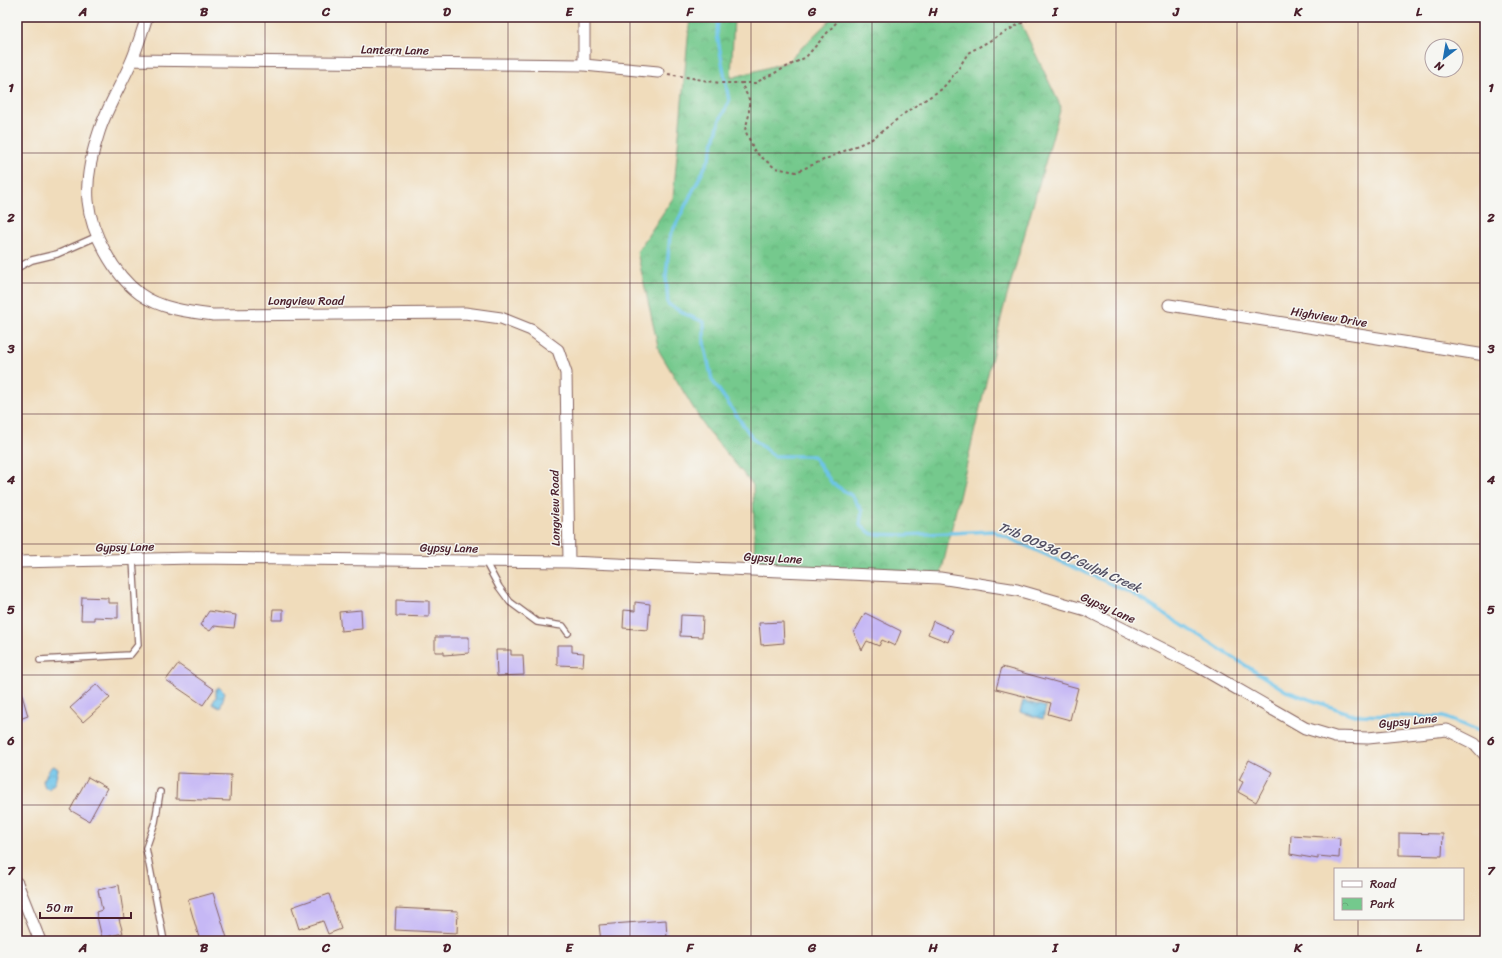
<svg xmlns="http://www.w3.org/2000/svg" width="1502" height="958" font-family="Sriracha,sans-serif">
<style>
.park{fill:url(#park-crowns);stroke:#5f745c}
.water{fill:url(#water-waves);stroke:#5c728a}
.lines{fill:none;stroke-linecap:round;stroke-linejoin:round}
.stream{stroke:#6dc4ea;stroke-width:3.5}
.building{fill:#c6b8f5}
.service-casing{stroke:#84615d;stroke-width:8}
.minor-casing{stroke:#84615d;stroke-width:13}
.path{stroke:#84615d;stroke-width:2;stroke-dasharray:3 3;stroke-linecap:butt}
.service{stroke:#fff;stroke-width:5.5}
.minor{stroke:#fff;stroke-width:11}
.grid{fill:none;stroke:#4a1f2b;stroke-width:1;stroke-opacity:0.55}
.labels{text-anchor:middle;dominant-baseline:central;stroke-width:3;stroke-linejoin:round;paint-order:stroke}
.street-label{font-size:12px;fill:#4a1f2b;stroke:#f6f6f2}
.water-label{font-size:13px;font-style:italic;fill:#545164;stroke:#f6f6f2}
.neatline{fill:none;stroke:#4a1f2b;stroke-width:1.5}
.grid-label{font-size:13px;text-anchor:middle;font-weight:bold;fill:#4a1f2b}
</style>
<defs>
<pattern id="park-crowns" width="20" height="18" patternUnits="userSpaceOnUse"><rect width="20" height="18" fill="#74c98d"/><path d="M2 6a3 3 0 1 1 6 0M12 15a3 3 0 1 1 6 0" fill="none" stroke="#66ac7a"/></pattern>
<pattern id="water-waves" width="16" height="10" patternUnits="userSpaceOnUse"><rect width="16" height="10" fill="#6dc4ea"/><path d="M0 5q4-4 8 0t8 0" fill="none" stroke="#60a8c9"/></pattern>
</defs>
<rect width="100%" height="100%" fill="#f6f6f2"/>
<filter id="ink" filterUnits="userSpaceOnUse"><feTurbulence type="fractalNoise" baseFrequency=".025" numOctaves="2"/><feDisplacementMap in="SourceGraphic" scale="8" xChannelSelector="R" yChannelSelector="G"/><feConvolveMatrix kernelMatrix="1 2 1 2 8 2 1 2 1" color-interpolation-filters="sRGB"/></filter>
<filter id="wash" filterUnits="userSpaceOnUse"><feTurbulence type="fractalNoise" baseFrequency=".012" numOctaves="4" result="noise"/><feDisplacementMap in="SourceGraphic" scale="16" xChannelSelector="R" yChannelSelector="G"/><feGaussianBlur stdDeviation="0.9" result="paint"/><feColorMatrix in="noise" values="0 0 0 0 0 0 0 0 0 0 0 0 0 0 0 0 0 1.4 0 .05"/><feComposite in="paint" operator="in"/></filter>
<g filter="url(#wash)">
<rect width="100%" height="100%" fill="#f0dcbb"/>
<path class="park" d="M690 17H734L731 78 787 62 833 17H1018L1061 107 1003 310 940 578 755 570 753 485 706 429 659 351 637 252 673 198Z"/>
<path class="water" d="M219 687 225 693 220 708 212 704 216 697V689Z
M1023 701 1046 707 1043 719 1020 712Z
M54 766 58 769 55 783 49 789 45 788 43 781 51 767Z"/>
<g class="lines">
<path class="stream" d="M718 17 717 34 729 101 719 122 710 157 670 236 666 277 668 304 685 314 704 322V343L712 380 753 439 774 456H813L832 483 852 496 862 511 860 525 872 534 904 535 993 531 1133 594 1286 691 1354 715 1443 717 1485 733"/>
</g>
<g id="blocks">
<path class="building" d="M82 597 108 598V603H118V618L94 617V620H81Z
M396 600 429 601V617L396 616Z
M635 602 650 604 648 630 623 628 624 610 635 611Z
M273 609H283V620H272Z
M361 610 362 629 341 631 339 612Z
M209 611 236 615 234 628 214 626 210 631 200 625Z
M865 613 901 631 895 646 882 640 879 646 867 641 862 650 854 633Z
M681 615 703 616 702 637 680 636Z
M933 621 953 630 948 642 928 634Z
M783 622 784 643 761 645 759 623Z
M435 637H469V653L444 655V652H435Z
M557 645H572V652L584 653 583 666 557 665Z
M496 650H511V655H523L524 675 497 676Z
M178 664 214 689 203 705 166 680Z
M1002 667 1078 688 1070 720 1048 714 1051 703 996 689Z
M97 684 110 698 83 722 70 708Z
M20 688 28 716 17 720V689Z
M1249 760 1272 772 1256 802 1238 792 1243 782 1239 780Z
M177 773 231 775 230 801 176 799Z
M88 777 107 788 89 821 70 810Z
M1399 833 1443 834 1442 856 1399 855Z
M1291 835 1340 838 1339 858 1318 856V859L1290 854Z
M119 885 124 918 119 919 123 933 102 938 96 912 102 910 98 890Z
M213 893 228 941H200L188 900Z
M329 894 341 929 328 934 323 921 299 929 292 907Z
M396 908 458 911 457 933 395 930Z
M666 920 667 940 601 941 599 925Z"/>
</g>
</g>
<g filter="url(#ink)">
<use href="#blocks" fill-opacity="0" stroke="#84615d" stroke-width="1"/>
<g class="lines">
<g class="service-casing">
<path id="service" d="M17 268 32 260 57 254 98 236
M485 561 499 587 510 602 537 622 563 626 568 633
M40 660 130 655 138 645 133 559
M160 792 155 822 146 848 164 941"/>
</g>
<g class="minor-casing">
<path id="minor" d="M147 17C142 31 138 46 132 60 122 84 107 107 99 132 92 153 86 178 88 201 91 233 114 275 140 294 161 309 189 312 213 315L465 313 501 318 531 330 558 350 566 373 569 562
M584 17V65
M132 60 584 65 658 72
M1169 305 1485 355
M17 562 194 558 569 562 940 578 1017 590 1086 610 1199 667 1305 728 1335 737 1368 738 1447 730 1475 744 1485 755
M17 883 40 941"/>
</g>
<path class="path" d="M668 74 720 83H741L749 99V115L745 130 755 152 775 168 796 172 872 139 909 110 942 89 957 71 968 53 1032 17
M741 83H755L806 57 841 17"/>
<use href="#service" class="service"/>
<use href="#minor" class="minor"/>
</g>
</g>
<path class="grid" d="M144 17V941M265 17V941M386 17V941M508 17V941M630 17V941M751 17V941M872 17V941M994 17V941M1116 17V941M1237 17V941M1358 17V869M17 153H1485M17 283H1485M17 414H1485M17 544H1485M17 675H1485M17 805H1485M1358 919V941"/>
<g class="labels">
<g class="street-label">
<text transform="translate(395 50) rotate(1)">Lantern Lane</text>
<text x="306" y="301">Longview Road</text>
<text transform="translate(1329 317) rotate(9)">Highview Drive</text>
<text transform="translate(555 508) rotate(-91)">Longview Road</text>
<text transform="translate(125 547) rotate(-1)">Gypsy Lane</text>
<text transform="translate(449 548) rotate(1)">Gypsy Lane</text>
<text transform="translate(773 558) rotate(3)">Gypsy Lane</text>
<text transform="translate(1108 608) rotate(24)">Gypsy Lane</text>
<text transform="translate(1408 721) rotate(-6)">Gypsy Lane</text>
</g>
<g class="water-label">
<text transform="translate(1070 557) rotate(24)">Trib 00936 Of Gulph Creek</text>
</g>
</g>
<rect width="1502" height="958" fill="none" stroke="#f6f6f2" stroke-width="44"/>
<rect x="1334" y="868" width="130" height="52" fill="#f6f6f2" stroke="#b1a0a2"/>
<rect x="1342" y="881" width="20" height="6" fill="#ffffff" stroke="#b1a0a2"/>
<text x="1370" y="888" font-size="12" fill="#4a1f2b">Road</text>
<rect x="1342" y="898" width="20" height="12" fill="url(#park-crowns)" stroke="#b1a0a2"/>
<text x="1370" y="908" font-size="12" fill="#4a1f2b">Park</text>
<g transform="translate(1444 58) rotate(211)"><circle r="19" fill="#f6f6f2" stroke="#b1a0a2"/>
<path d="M0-3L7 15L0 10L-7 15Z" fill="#1f6fb2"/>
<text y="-6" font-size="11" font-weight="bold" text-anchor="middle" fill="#4a1f2b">N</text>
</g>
<path d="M40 912v6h91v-6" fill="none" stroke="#4a1f2b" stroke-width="2"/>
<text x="46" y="912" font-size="12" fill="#4a1f2b" stroke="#f6f6f2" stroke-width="3" paint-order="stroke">50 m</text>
<rect x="22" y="22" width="1458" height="914" class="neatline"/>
<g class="grid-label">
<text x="83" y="16">A</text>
<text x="204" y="16">B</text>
<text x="326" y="16">C</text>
<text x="447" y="16">D</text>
<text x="569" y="16">E</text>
<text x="690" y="16">F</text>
<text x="812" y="16">G</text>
<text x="933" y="16">H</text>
<text x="1055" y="16">I</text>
<text x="1176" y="16">J</text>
<text x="1298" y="16">K</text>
<text x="1419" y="16">L</text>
<text x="11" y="92">1</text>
<text x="1491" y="92">1</text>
<text x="11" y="222">2</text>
<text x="1491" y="222">2</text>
<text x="11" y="353">3</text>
<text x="1491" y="353">3</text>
<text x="11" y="484">4</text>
<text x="1491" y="484">4</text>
<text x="11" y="614">5</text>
<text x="1491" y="614">5</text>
<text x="11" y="745">6</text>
<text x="1491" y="745">6</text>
<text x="11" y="875">7</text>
<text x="1491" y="875">7</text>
<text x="83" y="952">A</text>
<text x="204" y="952">B</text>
<text x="326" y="952">C</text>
<text x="447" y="952">D</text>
<text x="569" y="952">E</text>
<text x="690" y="952">F</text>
<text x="812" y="952">G</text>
<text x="933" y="952">H</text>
<text x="1055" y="952">I</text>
<text x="1176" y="952">J</text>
<text x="1298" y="952">K</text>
<text x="1419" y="952">L</text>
</g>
</svg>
